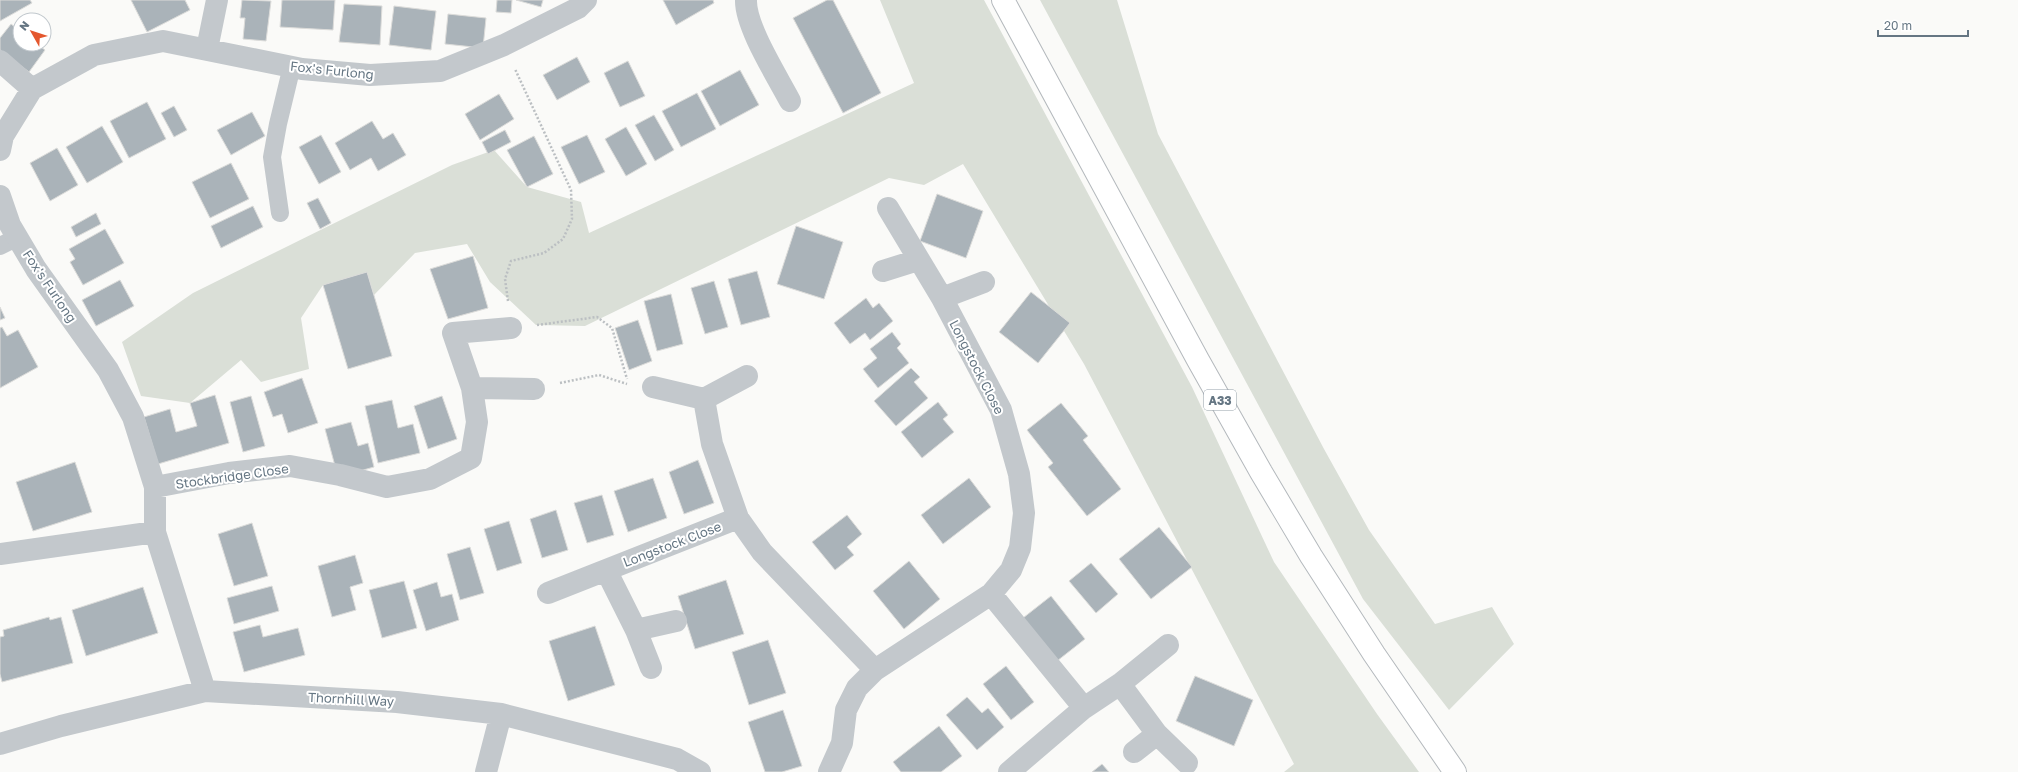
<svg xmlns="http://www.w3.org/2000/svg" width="2018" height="772" font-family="'Golos Text',sans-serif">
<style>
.green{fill:#dadfd7}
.building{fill:#aab3b9;stroke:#dcdcda}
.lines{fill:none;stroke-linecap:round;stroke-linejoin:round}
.highway-casing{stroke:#b4b9bd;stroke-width:24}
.path{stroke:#bbbfc2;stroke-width:2.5;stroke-dasharray:2 2;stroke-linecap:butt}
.lane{stroke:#c3c8cc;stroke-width:18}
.street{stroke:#c3c8cc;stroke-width:22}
.highway{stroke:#fff;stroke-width:22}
.labels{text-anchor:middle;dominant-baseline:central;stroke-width:4;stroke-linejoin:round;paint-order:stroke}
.shield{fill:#fff;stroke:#939fa8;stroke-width:1}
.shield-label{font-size:12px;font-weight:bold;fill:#657683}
.street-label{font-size:13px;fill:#657683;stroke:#fff}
</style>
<rect width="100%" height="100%" fill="#fafaf8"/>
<path class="green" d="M880 0H984L1192 387 1274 562 1377 714 1419 772H1284L1294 764 1084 364 963 164 924 185 889 178 585 326 536 325 490 282 467 244 415 253 374 295 367 272 323 285 301 318 309 369 261 382 241 360 190 403 141 396 122 342 193 293 452 165 494 150 527 187 581 202 589 233 914 83Z
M1040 0H1117L1158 134 1324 449 1369 530 1435 624 1492 607 1514 644 1449 710 1363 599Z"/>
<path class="building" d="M0 0H30L32 3 0 21Z
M131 0H185L190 10 147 32Z
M242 0 271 1 266 41 243 39 245 18H240Z
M282 0H335L333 30 280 27Z
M497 0H512L511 13 496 12Z
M516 0H543L541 7Z
M663 0H713L714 3 676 25Z
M827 0H833L881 93 843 113 793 18Z
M344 4 382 6 380 45 339 42Z
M394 6 436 11 431 50 389 45Z
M448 14 486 18 483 48 445 44Z
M11 24 20 31V44H37L45 50 29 72 0 50V38Z
M577 57 590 82 557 100 543 75Z
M628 61 645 96 620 107 604 73Z
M740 70 759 105 720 126 701 91Z
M697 93 716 129 681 147 662 111Z
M499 94 514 119 480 140 465 114Z
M147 102 166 139 129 158 110 121Z
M174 106 187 130 174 137 161 113Z
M252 112 265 136 231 155 217 130Z
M654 115 674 150 655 161 635 125Z
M372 121 383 139 393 133 406 155 378 171 371 158 350 170 335 143Z
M102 126 123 162 87 183 66 147Z
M626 127 647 164 626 176 605 139Z
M505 130 511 142 488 154 482 142Z
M321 135 341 172 319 184 299 147Z
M587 135 605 172 579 184 561 147Z
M534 136 553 174 527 187 507 150Z
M57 148 78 185 50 201 30 163Z
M231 163 249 199 210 218 192 182Z
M937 194 983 211 966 258 920 241Z
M318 198 331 223 320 229 307 203Z
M253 206 263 227 221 248 211 226Z
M96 213 101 224 76 237 71 227Z
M796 226 843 242 824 299 777 284Z
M105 229 124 263 83 285 70 262 75 259 69 249Z
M473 256 488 308 448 319 430 269Z
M757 271 770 317 741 325 728 279Z
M367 272 392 356 348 369 323 285Z
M120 280 134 306 96 326 82 300Z
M714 281 728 327 705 334 691 288Z
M1031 292 1070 323 1038 363 999 332Z
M671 294 683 344 657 351 644 301Z
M866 298 873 308 879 303 893 321 870 340 865 333 850 344 834 323Z
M0 307 5 318 0 320Z
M638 320 652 361 629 370 615 328Z
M2 327 7 336 18 330 38 367 0 388V328Z
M892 332 901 344 897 348 909 363 878 388 863 369 877 358 870 349Z
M911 368 920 377 914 382 928 398 896 426 874 401Z
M302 378 318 423 288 433 282 414 273 417 264 392Z
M215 395 229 443 158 464 144 417 170 409 176 432 197 426 190 403Z
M251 396 265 446 243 452 230 402Z
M442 396 457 439 428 449 414 406Z
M392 400 398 428 413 424 420 453 378 463 365 406Z
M938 402 948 415 943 419 954 432 922 458 901 432Z
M1061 403 1088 436 1083 440 1121 489 1087 516 1048 467 1053 463 1027 430Z
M351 422 358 446 368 443 374 467 338 477 325 429Z
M698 460 714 503 684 514 669 472Z
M75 462 92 512 33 531 16 482Z
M653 478 667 518 628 532 614 491Z
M969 478 991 507 943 544 921 515Z
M602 495 614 535 587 543 574 503Z
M556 510 568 550 542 558 530 519Z
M847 515 862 534 847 547 854 555 835 570 812 542Z
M509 521 522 563 497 571 484 529Z
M252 523 268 576 234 586 218 534Z
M1159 527 1192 567 1151 599 1119 559Z
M470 547 484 593 460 600 447 554Z
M355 555 363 583 350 587 356 610 332 617 318 566Z
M909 561 940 599 904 629 873 591Z
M1091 563 1118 594 1096 613 1069 581Z
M726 580 744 634 695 649 678 596Z
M404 581 417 628 382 638 369 590Z
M437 582 441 597 452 594 459 620 426 631 413 590Z
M272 586 279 611 234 624 227 598Z
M143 587 158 633 86 656 72 610Z
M1051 596 1085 639 1057 661 1023 618Z
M49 617 50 620 61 617 73 663 2 682 0 674V637L4 636 3 630Z
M260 625 263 637 298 628 305 655 244 672 233 632Z
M595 626 615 685 568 701 549 641Z
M768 640 786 693 749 705 732 652Z
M1006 666 1034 702 1011 720 983 684Z
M1195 676 1253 700 1234 746 1176 721Z
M967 697 982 713 988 708 1004 727 977 750 946 715Z
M783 710 802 766 782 772H765L748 722Z
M939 726 962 756 941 772H901L893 762Z
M1102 764 1109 772H1092Z"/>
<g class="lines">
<g class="highway-casing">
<path id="highway" d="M1003 0 1198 360 1261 472 1311 556 1374 654 1455 772"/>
</g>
<path class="path" d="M508 301 505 279 511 261 544 253 563 239 572 219 571 190 515 69
M537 325 597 317 612 328 627 379
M560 383 599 375 627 384"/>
<path class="lane" d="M280 213 272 157 278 124 292 66
M0 246 18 237"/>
<path class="street" d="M746 0C745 26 777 76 790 101
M207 49 217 0
M0 61 32 89
M0 150 3 136 32 89 94 55 163 41 302 69 370 75 440 71 504 45 578 8 586 0
M0 196 10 225 36 269 108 370 133 417 155 487V532L205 691
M883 271 918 260
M942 298 984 282
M653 387 704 399 747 376
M472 388 534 389
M704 399 712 444 738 518 762 552 875 670
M155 487 229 473 290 466 340 475 387 487 430 479 471 458 477 422 472 388 453 333 511 328
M0 554 155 532
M606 570 636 630 651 668
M548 593 738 518
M991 594 1084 708
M636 630 676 621
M1120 684 1157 734 1187 763
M0 744 61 726 205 691 397 702 501 714 677 759 700 772
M1134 752 1157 734
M486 772 501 714
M829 772 842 743 846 710 857 688 875 670 991 594 1011 570 1020 548 1024 513 1019 474 1001 410 942 298 888 208
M1009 772 1084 708 1120 684 1168 645"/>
<use href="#highway" class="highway"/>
</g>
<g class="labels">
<rect class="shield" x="1204" y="390" width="32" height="20" rx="3"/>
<g class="shield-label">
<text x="1220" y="400">A33</text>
</g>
<g class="street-label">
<text transform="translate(332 70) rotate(6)">Fox's Furlong</text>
<text transform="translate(50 286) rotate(56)">Fox's Furlong</text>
<text transform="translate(977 367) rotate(63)">Longstock Close</text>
<text transform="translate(232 476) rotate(-8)">Stockbridge Close</text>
<text transform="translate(672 544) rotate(-21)">Longstock Close</text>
<text transform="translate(351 699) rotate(3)">Thornhill Way</text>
</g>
</g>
<g transform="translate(32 32) rotate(309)"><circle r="19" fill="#ffffff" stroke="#c1c8cd"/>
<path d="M0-3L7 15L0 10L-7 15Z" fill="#e4572e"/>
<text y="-6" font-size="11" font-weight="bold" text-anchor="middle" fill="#657683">N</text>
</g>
<path d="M1878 30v6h90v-6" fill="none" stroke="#657683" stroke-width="2"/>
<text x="1884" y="30" font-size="12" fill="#657683" stroke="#ffffff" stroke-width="3" paint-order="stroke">20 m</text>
</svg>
